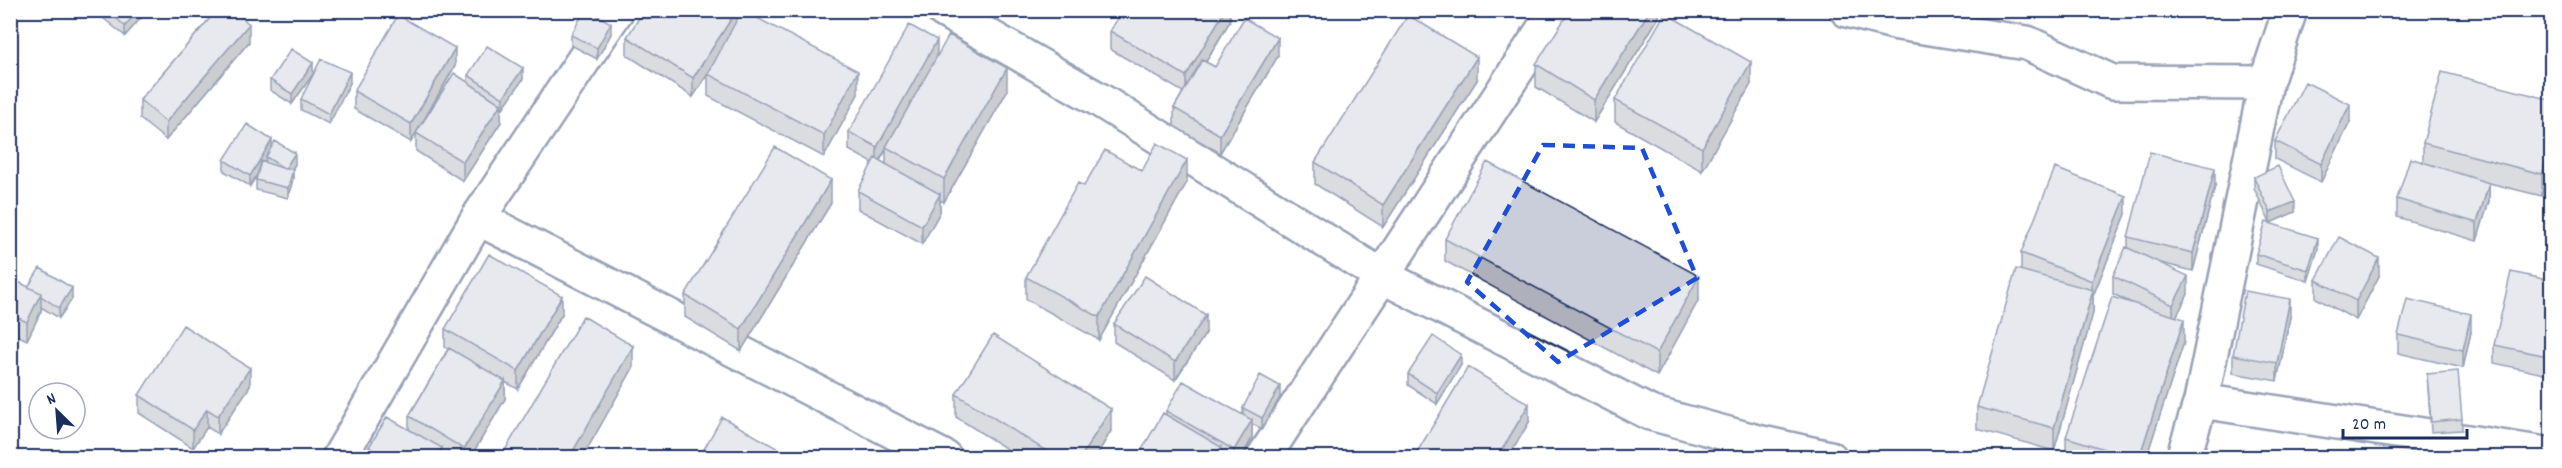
<svg xmlns="http://www.w3.org/2000/svg" width="2562" height="468" font-family="Dekko,sans-serif">
<style>
.lines{fill:none;stroke-linecap:round;stroke-linejoin:round}
.minor-casing{stroke:#1b2f5e;stroke-width:38}
.minor{stroke:#fff;stroke-width:33}
.wall{fill:#aeb1bb;stroke:#1b2f5e;stroke-width:1.5;fill-rule:evenodd}
.shaded-wall{fill:#8d9099;stroke:#1b2f5e;stroke-width:1.5}
.building{fill:#caceda;stroke:#1b2f5e;stroke-width:1.5}
.marked{fill:none;stroke:#1d4ed8;stroke-width:4.5;stroke-dasharray:12 8;stroke-linejoin:round}
</style>
<rect width="100%" height="100%" fill="#fff"/>
<filter id="ink" filterUnits="userSpaceOnUse"><feTurbulence type="fractalNoise" baseFrequency=".0167" numOctaves="2"/><feDisplacementMap in="SourceGraphic" scale="12" xChannelSelector="R" yChannelSelector="G"/><feConvolveMatrix kernelMatrix="1 2 1 2 8 2 1 2 1" color-interpolation-filters="sRGB"/></filter>
<g filter="url(#ink)">
<g class="lines">
<g class="minor-casing">
<path id="minor" d="M943 10 1098 99 1382 276 1650 413 1758 442 1830 458
M1847 10 1898 23 2027 43 2112 82 2266 83
M478 218 945 458
M2201 401 2552 455
M339 458 478 218 617 10
M1263 458 1556 10
M2183 458 2201 401 2266 83 2290 10"/>
</g>
<use href="#minor" class="minor"/>
</g>
<path class="wall" d="M98 10H147V11L125 36 98 14Z
M202 10H234L249 42 166 140 140 119V100L211 17Z
M738 10V18L858 94 824 157 708 96V74L693 97 627 55V37Z
M1230 10V21L1206 62 1215 67 1278 56 1220 153 1174 126V108L1183 92 1110 49V31Z
M1659 10V17L1594 122 1536 87V64Z
M611 34 597 59 571 45V35Z
M937 56 1007 91 944 202 940 200V212L922 244 858 209V191L873 163 849 150V132ZM886 150V164L880 161Z
M455 66 420 128 468 83V75L523 79 503 108 501 107V122L463 181 416 151V133L411 142 354 109V91Z
M313 74 292 104 270 90V80Z
M1477 80 1383 227 1315 184V162Z
M350 83 329 124 301 110V99Z
M1751 84 1702 171 1615 122V100Z
M2552 100 2542 196 2489 183V201L2477 241 2397 217V199L2423 162V143Z
M2350 122 2321 182 2275 159V141Z
M272 147 295 164 292 169 293 179 288 198 256 190V180L258 173 250 186 224 171V160Z
M1142 171 1187 182 1099 340 1026 299V277L1084 186Z
M2254 177 2295 212 2270 223 2254 188Z
M2215 186 2193 271 2161 263 2188 294 2176 317 2184 342 2146 458H2066V437L2132 303 2113 294V276L2128 247V237Z
M831 203 741 351 685 317V295Z
M2126 214 2093 296V313L2054 451 1977 429V407L2021 270V253Z
M1445 239 1699 299 1657 376 1445 261Z
M2318 249 2308 281 2256 264V254Z
M2379 276 2356 320 2316 298V280Z
M10 278 28 287 72 299 59 318 41 307V311L27 340 10 332Z
M2552 281V376L2494 363V345Z
M562 314 518 389 505 382V399L470 458H448L442 454V458H363L369 456V447L409 429V416L448 349 445 347V329Z
M2290 317 2277 381 2233 373V355Z
M1114 324 1206 333 1175 380 1114 342Z
M2471 332 2463 368 2398 353V335Z
M1461 365 1437 404 1408 385V374Z
M633 368 582 458H504V452Z
M2427 374 2462 419V430L2431 432Z
M250 386 218 434 207 427 193 448 139 413V395Z
M956 394 1111 431 1095 458H1021L956 417Z
M1280 397 1262 429 1252 424V438L1241 458H1137L1166 415V411L1243 414V408Z
M1529 422 1508 458H1417V452Z"/>
<path class="shaded-wall" d="M138 10 147 11 125 36V26Z
M737 10H738V27L693 97V78Z
M1225 10H1230V21L1186 94V76Z
M1650 10H1659V17L1594 122V100Z
M611 23V34L597 59V48Z
M249 24V42L166 140V122Z
M1278 38V56L1220 153V135Z
M937 40V58L886 147V149L877 165V147Z
M455 48V66L411 142V124Z
M1477 57V80L1383 227V205Z
M1751 62V84L1702 171V148Z
M313 63V74L292 104V94Z
M523 68V79L503 108V98Z
M1007 68V91L944 202V179Z
M858 71V94L824 157V135Z
M350 72V83L329 124V114Z
M501 104V122L463 181V162Z
M2350 104V122L2321 182V164Z
M272 140V150L266 157V160L250 186V176Z
M2552 140V163L2542 196V174Z
M295 153V164L285 180V169Z
M1187 160V182L1099 340V317Z
M2215 168V186L2193 271V253Z
M293 169V179L288 198V188Z
M831 180V203L741 351V329Z
M2489 183V201L2477 241V223Z
M940 194V212L922 244V226Z
M2126 196V214L2093 296V313L2054 451V428L2092 294V281Z
M2295 202V212L2270 223V212Z
M2318 238V249L2308 281V270Z
M2379 258V276L2356 320V301Z
M1699 276V299L1657 376V353Z
M2188 276V294L2173 323V305Z
M72 288V299L59 318V308Z
M41 293V311L27 340V322Z
M562 296V314L518 389V371Z
M2290 299V317L2277 381V363Z
M2471 314V332L2463 368V350Z
M1206 315V333L1175 380V362Z
M2184 319V342L2146 458H2139Z
M633 346V368L582 458H569Z
M1461 355V365L1437 404V393Z
M250 368V386L218 434V416Z
M505 381V399L470 458H464V449Z
M1280 386V397L1262 429V418Z
M1529 404V422L1508 458H1497Z
M207 409V427L193 448V430Z
M1111 409V431L1095 458H1080Z
M1252 420V438L1241 458H1234V450Z
M1221 447V458H1214Z
M442 448V458H436Z"/>
<path class="building" d="M107 10H138L125 26Z
M217 10H234L249 24 166 122 140 100Z
M585 10H587L611 23 597 48 571 35Z
M644 10H737L693 78 627 37Z
M742 10 858 71 824 135 708 74Z
M1123 10H1225L1186 76 1110 31Z
M1570 10H1650L1594 100 1536 64Z
M1665 13 1751 62 1702 148 1615 100Z
M398 15 455 48 411 124 354 91Z
M1408 15 1477 57 1383 205 1315 162Z
M1244 18 1278 38 1220 135 1174 108 1202 60 1215 67Z
M909 25 937 40 877 147 849 132Z
M949 35 1007 68 944 179 886 147Z
M487 46 523 68 503 98 468 75Z
M291 49 313 63 292 94 270 80Z
M321 59 350 72 329 114 301 99Z
M2442 72 2552 100V140L2542 174 2423 143Z
M454 73 501 104 463 162 416 133Z
M2305 82 2350 104 2321 164 2275 141Z
M247 124 272 140 250 176 224 160Z
M275 141 295 153 285 169H293L288 188 256 180 261 161 285 169 266 157Z
M1157 143 1187 160 1099 317 1026 277 1078 183 1084 186 1105 150 1142 171Z
M775 147 831 180 741 329 685 295Z
M2150 152 2215 168 2193 253 2128 237Z
M875 158 940 194 922 226 858 191Z
M2410 158 2489 183 2477 223 2397 199Z
M1487 162 1699 276 1657 353 1445 239Z
M2278 166 2295 202 2270 212 2254 177Z
M2055 168 2126 196 2092 281 2021 253Z
M2266 222 2318 238 2308 270 2256 254Z
M2339 237 2379 258 2356 301 2316 280Z
M2126 247 2188 276 2173 305 2113 276Z
M489 254 562 296 518 371 445 329Z
M40 268 72 288 59 308 41 296V293L28 287Z
M2016 269 2093 290 2054 428 1977 407Z
M2511 272 2552 281V357L2494 345Z
M1145 276 1206 315 1175 362 1114 324Z
M10 278 41 293 27 322 10 314Z
M2245 291 2290 299 2277 363 2233 355Z
M2112 297 2184 319 2139 458H2133L2066 437Z
M2407 299 2471 314 2463 350 2398 335Z
M583 316 633 346 569 458H513L504 452Z
M183 325 250 368 218 416 207 409 193 430 139 395Z
M993 335 1111 409 1080 458H1057L956 394Z
M1433 336 1461 355 1437 393 1408 374Z
M449 348 505 381 464 449 409 416Z
M1468 367 1529 404 1497 458H1427L1417 452Z
M2458 371 2462 419 2431 422 2427 374Z
M1260 375 1280 386 1262 418 1243 408Z
M1183 381 1252 420 1234 450 1166 411Z
M1163 413 1221 447 1214 458H1137Z
M387 417 442 448 436 458H388L369 447Z
M722 417 789 455 788 458H699Z
M139 449 152 458H133Z
M365 454 372 458H363Z"/>
</g>
<path d="M0 0H2562V468H0ZM1543 145 1642 148 1697 278 1558 362 1467 282Z" fill="#fff" fill-opacity=".55" fill-rule="evenodd"/>
<path class="marked" d="M1543 145 1642 148 1697 278 1558 362 1467 282Z"/>
<rect width="2562" height="468" fill="none" stroke="#fff" stroke-width="36"/>
<rect x="18" y="18" width="2526" height="432" fill="none" stroke="#1b2f5e" stroke-width="2" filter="url(#ink)"/>
<g transform="translate(57 411) rotate(335)"><circle r="28" fill="#ffffff" stroke="#a4acbf" stroke-width="1.5"/>
<path d="M0-4.5L10 22L0 15L-10 22Z" fill="#1b2f5e"/>
<text y="-9" font-size="16" font-weight="bold" text-anchor="middle" fill="#1b2f5e">N</text>
</g>
<path d="M2343 429v9h124v-9" fill="none" stroke="#1b2f5e" stroke-width="3"/>
<text x="2352" y="429" font-size="18" fill="#1b2f5e" stroke="#ffffff" stroke-width="4.5" paint-order="stroke">20 m</text>
</svg>
